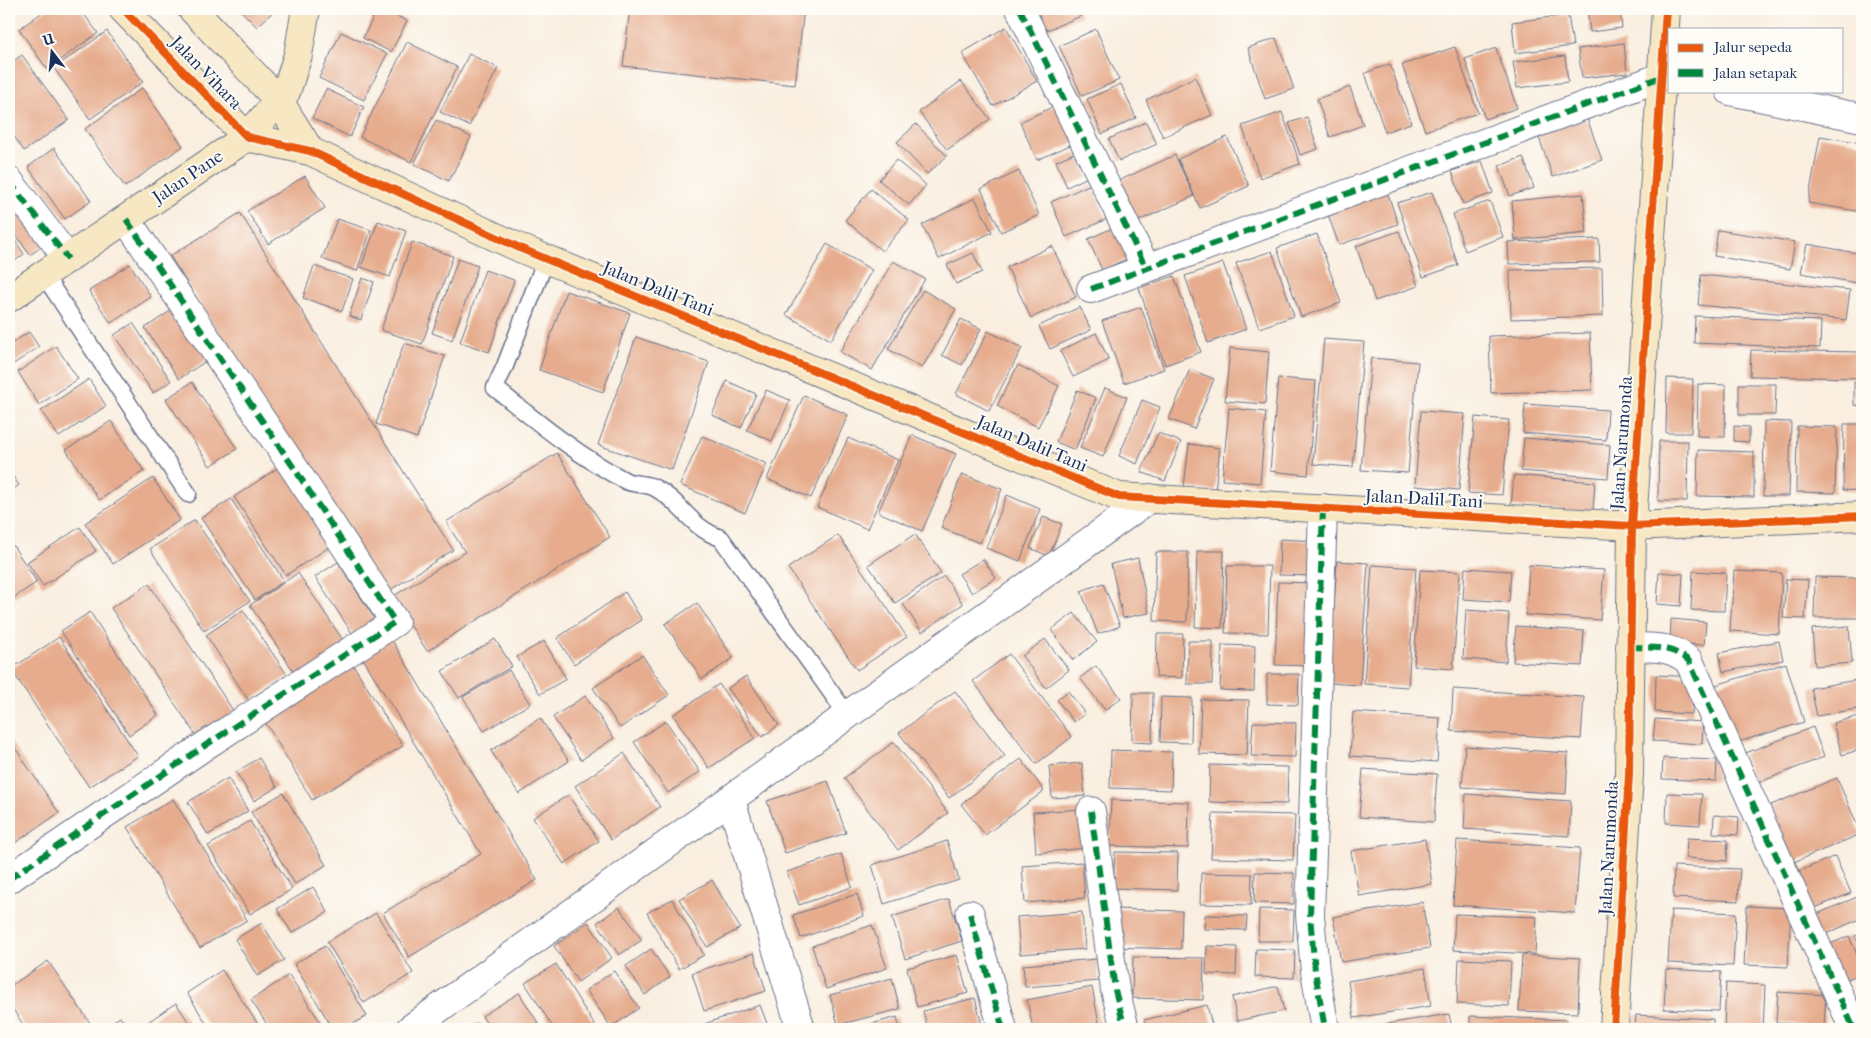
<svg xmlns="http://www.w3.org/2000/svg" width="1871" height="1038" font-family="'IM FELL French Canon',serif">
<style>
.building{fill:#e6ac8d}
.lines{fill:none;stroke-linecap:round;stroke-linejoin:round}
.lane-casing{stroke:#69728b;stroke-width:19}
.street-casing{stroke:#69728b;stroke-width:30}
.secondary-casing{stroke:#69728b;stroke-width:30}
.lane{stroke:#fff;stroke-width:16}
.street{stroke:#fff;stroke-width:28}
.secondary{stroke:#f7e8c3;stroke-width:28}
.quiet{stroke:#00873e;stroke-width:6;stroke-dasharray:12 6;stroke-linecap:butt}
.cycleway-casing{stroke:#fdfcf7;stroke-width:11}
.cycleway{stroke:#e8590c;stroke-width:8}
.labels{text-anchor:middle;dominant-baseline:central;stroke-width:4;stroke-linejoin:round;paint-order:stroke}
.street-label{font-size:18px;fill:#1b2f5e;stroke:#fdfcf7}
</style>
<rect width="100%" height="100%" fill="#fdfcf7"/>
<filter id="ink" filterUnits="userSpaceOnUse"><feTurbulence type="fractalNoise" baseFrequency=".02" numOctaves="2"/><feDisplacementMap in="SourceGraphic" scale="10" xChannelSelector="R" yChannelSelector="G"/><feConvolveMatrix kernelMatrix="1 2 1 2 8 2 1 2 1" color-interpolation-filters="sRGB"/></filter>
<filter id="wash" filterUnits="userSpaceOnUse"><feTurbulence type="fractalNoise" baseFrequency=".0096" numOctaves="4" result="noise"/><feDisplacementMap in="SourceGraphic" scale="20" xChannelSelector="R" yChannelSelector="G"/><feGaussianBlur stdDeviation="1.12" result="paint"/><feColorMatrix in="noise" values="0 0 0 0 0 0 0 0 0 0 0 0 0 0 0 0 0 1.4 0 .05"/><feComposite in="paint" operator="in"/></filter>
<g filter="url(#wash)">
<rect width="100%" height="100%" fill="#f9eedf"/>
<g id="blocks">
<path class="building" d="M47 9H80L98 33 47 69 19 29Z
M239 9H276L257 27Z
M377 9H382L407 21 391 52 363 38Z
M630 9H804L795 85 623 66Z
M1032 9H1078L1081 16 1042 32Z
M1587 9H1620L1622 28 1590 32Z
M1748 9H1842V10L1748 13Z
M1568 15 1573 46 1515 53 1512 22Z
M1006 27 1037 81 993 106 962 53Z
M1096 29 1119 80 1082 96 1059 46Z
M107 31 143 82 90 119 54 68Z
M341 32 387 54 364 100 319 78Z
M1276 38 1294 89 1265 99 1248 48Z
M407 42 457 67 411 162 360 137Z
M1624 43 1627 73 1582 78 1578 49Z
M1455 47 1478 113 1425 131 1402 65Z
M1496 48 1517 108 1485 119 1465 59Z
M469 54 498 68 469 126 440 112Z
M22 55 69 120 24 151 9 129V64Z
M1565 56 1568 82 1517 88 1513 62Z
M1390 64 1411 123 1385 132 1365 73Z
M1195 77 1212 115 1163 137 1146 100Z
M961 81 990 119 947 150 919 112Z
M1121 84 1136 118 1102 134 1087 99Z
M1350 87 1363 125 1330 137 1317 99Z
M142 88 183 146 125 187 85 129Z
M326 89 364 107 350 137 312 118Z
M1061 103 1079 141 1037 160 1020 122Z
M1282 112 1300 164 1260 178 1242 126Z
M1307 117 1318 149 1300 155 1289 123Z
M1587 118 1602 160 1553 177 1538 135Z
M436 120 471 137 449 181 414 164Z
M1146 122 1157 144 1119 161 1109 139Z
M916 124 947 156 927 174 897 142Z
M1820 136 1862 143V212L1808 203Z
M1227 137 1249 186 1200 208 1178 159Z
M54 148 91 201 65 219 28 167Z
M1076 152 1088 177 1067 187 1056 161Z
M1175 155 1194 196 1136 222 1118 181Z
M1523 157 1534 188 1510 196 1499 166Z
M896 160 926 185 909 205 879 180Z
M1482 161 1493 193 1463 204 1452 171Z
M1019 171 1039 215 1001 232 981 189Z
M305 176 325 208 268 244 247 211Z
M1091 184 1107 219 1066 237 1051 202Z
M871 189 909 220 882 251 845 220Z
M1387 191 1398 224 1339 245 1327 212Z
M1432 192 1458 265 1423 277 1397 203Z
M1583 194 1587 233 1515 240 1512 201Z
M9 198 48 242 30 255 9 225Z
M975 198 992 232 939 259 922 225Z
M1490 201 1503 237 1465 251 1453 214Z
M240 213 453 550 384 594 170 256Z
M337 219 371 230 357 271 322 259Z
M378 221 406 231 390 277 361 267Z
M1117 226 1131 257 1102 270 1088 239Z
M1718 230 1795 242 1790 269 1714 256Z
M1399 231 1418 286 1375 301 1356 246Z
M9 232 24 254 9 265Z
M1317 234 1341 303 1301 317 1277 248Z
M1599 239 1600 262 1509 264 1508 242Z
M412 242 453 256 422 344 381 330Z
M827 244 872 270 831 340 786 315Z
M1807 244 1862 254V284L1801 273Z
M1052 246 1076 297 1031 318 1007 267Z
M1272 251 1294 316 1259 328 1236 263Z
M973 253 982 272 956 284 947 265Z
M458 259 478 266 452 340 432 333Z
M893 261 925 279 872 370 840 352Z
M1223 263 1246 329 1208 343 1185 276Z
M130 264 151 297 111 323 89 291Z
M314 266 353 279 342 311 303 298Z
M1602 268 1603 316 1511 319 1510 270Z
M485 270 514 280 489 352 460 342Z
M1701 275 1850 290 1846 320 1698 305Z
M1174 276 1201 352 1165 365 1139 288Z
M362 278 374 282 361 320 349 316Z
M923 290 956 309 922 368 888 349Z
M566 291 630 313 603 392 539 370Z
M178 306 212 357 179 379 145 328Z
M1080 307 1091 330 1050 349 1039 326Z
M1141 307 1164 369 1124 383 1102 321Z
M1695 316 1821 321 1820 348 1694 343Z
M961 319 981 329 962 365 942 355Z
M133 323 171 381 153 393 114 335Z
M988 331 1022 348 989 411 956 394Z
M29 332 39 347 12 365 9 360V345Z
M1096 333 1109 360 1073 377 1060 351Z
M1590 333 1592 390 1491 393 1489 336Z
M636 337 709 362 672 470 598 445Z
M1324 339 1364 342 1353 467 1313 464Z
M404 343 445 356 417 438 376 424Z
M56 346 78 379 39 405 18 372Z
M1230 348 1269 352 1265 404 1225 401Z
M1751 350 1862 352V378L1750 376Z
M1371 358 1418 362 1408 473 1361 470Z
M1018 365 1059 386 1038 427 997 406Z
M1190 369 1214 379 1194 429 1169 419Z
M1278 378 1316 381 1308 475 1270 471Z
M1667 378 1693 379 1691 433H1666Z
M89 379 106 406 59 437 41 411Z
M727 381 756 394 741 428 712 415Z
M192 382 237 449 210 466 166 399Z
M1854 382H1862V406L1854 405Z
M1698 384 1726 385 1725 437 1697 436Z
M1739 384H1776L1775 415H1739Z
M1105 388 1127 397 1103 457 1080 448Z
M766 390 790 400 772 441 747 430Z
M1077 390 1096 398 1075 450 1056 442Z
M804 395 848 415 811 498 767 479Z
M1142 400 1160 407 1137 464 1119 456Z
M1525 404 1608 410 1606 440 1523 433Z
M1229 408 1266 412 1260 483 1222 480Z
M1421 411 1465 414 1459 490 1415 486Z
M1475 417 1509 420 1502 495 1468 493Z
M111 421 144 471 99 500 66 450Z
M1764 421 1791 422 1789 496H1763Z
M1844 424H1862V491L1843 490Z
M1734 426 1749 427V442L1734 441Z
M1797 426 1837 427 1835 493 1796 492Z
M1158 433 1181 442 1165 481 1141 472Z
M912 435 956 454 922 531 878 512Z
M702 436 767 464 745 513 680 485Z
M848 438 898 460 867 529 817 507Z
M1524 438 1610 445 1608 478 1521 471Z
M1659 441H1688L1687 501H1658Z
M1189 444 1220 448 1215 491 1184 487Z
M1698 450 1754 452V497L1697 496Z
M557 453 610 537 427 651 392 597 465 552 446 522Z
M285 463 337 542 286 575 234 497Z
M9 470 19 485 9 492Z
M962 474 1002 489 980 543 941 528Z
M1514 475 1595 482 1593 512 1511 506Z
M153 478 180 520 113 564 85 523Z
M1007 495 1040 509 1020 561 986 548Z
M231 499 284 581 255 600 201 518Z
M1043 517 1062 524 1049 556 1030 548Z
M195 520 250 601 204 631 150 549Z
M80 527 96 551 43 586 27 562Z
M915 534 941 573 895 603 868 565Z
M838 535 907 637 857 670 788 568Z
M1280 539 1316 541 1315 576 1279 575Z
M10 541 37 582 9 601V542Z
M1197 551H1224L1222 628 1195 627Z
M1156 552H1188L1187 622 1154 621Z
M1138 558 1149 613 1123 618 1111 564Z
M983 559 996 578 972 593 959 574Z
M1337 561 1368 563 1360 685 1329 683Z
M338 562 376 621 354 636 315 577Z
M1372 565 1416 568 1408 687 1364 684Z
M1529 565 1604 570 1600 620 1526 615Z
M1227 566H1270L1268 634 1225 633Z
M1465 568 1511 571 1509 602 1463 599Z
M1420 570 1460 572 1453 669 1414 666Z
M1693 571 1726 573 1724 611 1691 610Z
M1734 571 1782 573 1779 634 1730 631Z
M1659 572 1683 574 1681 606 1657 604Z
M298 573 347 646 298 678 250 605Z
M944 576 963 604 922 632 903 604Z
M1815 577 1859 578V618H1814Z
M1786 579 1808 580 1805 619 1783 618Z
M1278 582 1314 583 1311 666 1275 665Z
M1103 583 1120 626 1098 634 1081 591Z
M149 584 234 712 197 737 111 608Z
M625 592 642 620 574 664 557 638Z
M697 603 733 658 702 679 665 624Z
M243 610 288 676 249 701 206 635Z
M1466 610 1509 613 1506 662 1463 659Z
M90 612 158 715 129 735 61 631Z
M1074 613 1097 642 1073 660 1051 630Z
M1671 619 1706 622 1704 645 1670 643Z
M1516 626 1584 631 1582 666 1513 662Z
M1849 626 1852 663 1815 666 1812 629Z
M1157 634H1183L1182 678 1156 677Z
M59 637 138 756 89 787 11 669Z
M390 637 537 880 409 957 383 913 481 854 361 655Z
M495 639 512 666 459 698 442 671Z
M1045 639 1069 670 1046 688 1022 656Z
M544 641 566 679 540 694 517 657Z
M1188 641H1213L1212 684H1187Z
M1779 641 1783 660 1723 672 1719 653Z
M1222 645 1255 646 1254 691 1220 690Z
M1009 654 1072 737 1036 764 973 681Z
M642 655 669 695 620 728 593 688Z
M351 661 403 746 312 800 261 715Z
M1786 663 1804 722 1728 745 1710 687Z
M1096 666 1121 698 1105 710 1080 678Z
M509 670 530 704 484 731 463 697Z
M1267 674H1299L1298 705 1267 704Z
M1656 675 1694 677 1692 714 1655 712Z
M746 676 779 725 762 737 728 688Z
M1862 679V708L1817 716 1811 688Z
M719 684 755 738 709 768 673 715Z
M1453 689 1584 697 1581 739 1451 731Z
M955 691 1005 756 949 798 899 733Z
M1068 691 1085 714 1074 722 1057 700Z
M1133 693H1153L1152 743 1132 742Z
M585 696 614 738 581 760 553 717Z
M1161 697 1192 698 1191 743 1160 742Z
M1201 699 1249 700 1247 755 1199 754Z
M1353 712 1440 718 1437 762 1350 756Z
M1862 715V749L1842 755 1833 723Z
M540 718 569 761 519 794 491 751Z
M1655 719 1703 722 1702 744 1653 741Z
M666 721 700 772 668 793 634 742Z
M1253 722 1296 723 1295 757 1251 756Z
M1813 727 1824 757 1755 784 1743 754Z
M9 739 59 813 9 847Z
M894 742 948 813 898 850 844 778Z
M1465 746 1568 753 1566 794 1462 787Z
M1111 750 1172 752 1171 790 1110 788Z
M624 753 660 807 611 840 575 786Z
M259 758 277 787 254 801 236 772Z
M1663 758 1717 760 1716 781 1662 779Z
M1021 759 1044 791 985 835 961 804Z
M1082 763 1085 796 1052 798 1049 766Z
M1210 765 1288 767 1287 804 1209 802Z
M1363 769 1437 774 1434 822 1359 817Z
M228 778 248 811 208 835 188 802Z
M1837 778 1861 834 1789 864 1766 807Z
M828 781 846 833 785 853 767 801Z
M283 793 326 865 295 884 251 812Z
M1667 793 1702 794 1700 825 1666 823Z
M1466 794 1571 801 1569 836 1464 829Z
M568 795 599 841 564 864 533 818Z
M173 799 247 920 200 948 127 827Z
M1111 800 1189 802 1188 848 1109 846Z
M1084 809 1086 848 1036 853 1033 812Z
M1213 813 1295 815 1293 860 1211 858Z
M1714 815 1739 817 1738 835 1713 833Z
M250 821 292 889 250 914 208 846Z
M1687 838 1728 840 1727 861 1686 858Z
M1425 839 1432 884 1359 896 1351 851Z
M1457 840 1580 848 1575 913 1453 905Z
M947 841 959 880 884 904 872 865Z
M1115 852 1178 853 1177 890 1113 888Z
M841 854 852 887 799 905 787 872Z
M1835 856 1851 893 1803 913 1788 876Z
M1082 862 1085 898 1025 903 1022 866Z
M1674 866 1740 869 1738 901 1673 898Z
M1255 872 1294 873V904L1254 903Z
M1201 873 1252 874 1251 905 1200 904Z
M712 880 740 928 707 947 679 899Z
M313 887 328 912 292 933 277 909Z
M857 894 864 916 801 938 793 915Z
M1857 897 1862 910V918L1819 937 1810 917Z
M672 899 704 955 679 969 647 913Z
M949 899 962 941 905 959 892 917Z
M1422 902 1430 948 1341 962 1333 917Z
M1747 906 1791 908 1788 967 1744 965Z
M619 907 642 940 619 955 597 923Z
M1114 909 1182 911 1181 949 1112 947Z
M1259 909 1294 910 1293 941H1258Z
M1671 910 1736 913 1733 966 1668 963Z
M1082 912 1085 949 1020 954 1017 917Z
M376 913 413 973 364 1003 327 942Z
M1455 914 1537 917 1535 954 1453 950Z
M1205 915 1247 916 1246 930 1204 929Z
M588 922 612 958 578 982 554 946Z
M262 923 284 960 257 976 235 939Z
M872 925 887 968 826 989 812 946Z
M1862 933V953L1855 936Z
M1849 936 1862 967V973L1836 984 1821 948Z
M325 946 367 1016 344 1029H333L294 964Z
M1207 946 1237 947 1236 975 1206 974Z
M651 949 670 977 645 995 626 966Z
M1256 949 1295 950 1294 978 1255 977Z
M754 953 766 991 704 1011 692 973Z
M957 955 968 993 917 1007 907 968Z
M1522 955 1580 958 1578 1013 1519 1011Z
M1133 957 1204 958 1203 1000 1132 998Z
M1097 959 1099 981 1025 987 1023 965Z
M1459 959 1511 961 1509 1006 1457 1004Z
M48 961 90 1023 80 1029H26L9 1003V987Z
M556 964 597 1029H554L525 983Z
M1425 968 1431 1006 1354 1018 1348 981Z
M1666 969 1721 972 1719 1011 1664 1009Z
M222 970 261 1029H210L187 993Z
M614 971 639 1008 611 1027 586 990Z
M289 975 325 1029H270L251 1000Z
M892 978 900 1009 838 1025 830 995Z
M1726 983 1765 985 1763 1029H1724Z
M1278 986 1284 1011 1237 1021 1232 997Z
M1092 987 1099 1023 1065 1029H1033L1027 1000Z
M1778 992 1826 995 1824 1026 1776 1023Z
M519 993 542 1029H490L482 1016Z
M1862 995V1029L1846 1002Z
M975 998 983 1029H928L923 1011Z
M176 1003 193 1029H145L142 1026Z
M760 1005 769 1029H699L698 1026Z
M1207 1005 1213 1029H1146L1144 1020Z
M1449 1014 1452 1029H1361V1028Z
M1636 1015 1713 1019V1029H1635Z
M1470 1016 1567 1020V1029H1470Z
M120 1017 128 1029H101Z
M897 1017 900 1029H853Z
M477 1023 481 1029H467Z"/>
</g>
</g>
<g filter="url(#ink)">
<use href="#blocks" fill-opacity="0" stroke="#69728b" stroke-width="1"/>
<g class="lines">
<g class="lane-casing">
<path id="lane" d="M546 259 505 366 495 388C536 421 578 456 626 481 635 485 647 483 655 488 682 502 690 528 721 538L848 716
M44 275 188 494"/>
</g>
<g class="street-casing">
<path id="street" d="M1020 9 1146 268
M1730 91 1862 118
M9 181 68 259
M1091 289 1661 77 1670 79
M1323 508 1310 915 1315 971 1325 1029
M1630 647C1654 648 1670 645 1689 661L1854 1029
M731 800 801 1029
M1091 811 1115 990 1125 1029
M9 879 206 745 395 622 294 468 126 219
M970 914 1003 1029
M410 1029 1150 498"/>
</g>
<g class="secondary-casing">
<path id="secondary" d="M123 9 247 137 310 151 522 249 1119 497 1632 526 1862 516
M192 9 279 101 310 151
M9 298 247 137 286 92 298 55 306 9
M1614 1029 1629 774 1632 526 1666 9"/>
</g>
<use href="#lane" class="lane"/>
<use href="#street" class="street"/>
<use href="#secondary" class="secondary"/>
<path class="quiet" d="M1020 9 1146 268
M9 181 68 259
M1091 289 1661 77
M1323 508 1310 915 1315 971 1325 1029
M1630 647C1654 648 1670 645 1689 661L1854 1029
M1091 811 1115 990 1125 1029
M9 879 206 745 395 622 294 468 126 219
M970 914 1003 1029"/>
<g class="cycleway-casing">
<path id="cycleway" d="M123 9 247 137 310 151 522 249 1119 497 1632 526 1862 516
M1614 1029 1629 774 1632 526 1666 9"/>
</g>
<use href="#cycleway" class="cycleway"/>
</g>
</g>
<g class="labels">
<g class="street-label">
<text transform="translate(206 73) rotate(46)">Jalan Vihara</text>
<text transform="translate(188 177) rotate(-34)">Jalan Pane</text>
<text transform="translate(658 289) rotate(22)">Jalan Dalil Tani</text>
<text transform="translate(1622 443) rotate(-86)">Jalan Narumonda</text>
<text transform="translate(1032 444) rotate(23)">Jalan Dalil Tani</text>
<text transform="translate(1424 499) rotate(3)">Jalan Dalil Tani</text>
<text transform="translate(1609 848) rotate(-87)">Jalan Narumonda</text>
</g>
</g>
<rect width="1871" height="1038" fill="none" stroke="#fdfcf7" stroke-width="30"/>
<rect x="1668" y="28" width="175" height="65" fill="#fdfcf7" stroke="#a3aaba"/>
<rect x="1678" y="44" width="25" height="8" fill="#e8590c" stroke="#a3aaba"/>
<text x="1714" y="52" font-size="15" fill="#1b2f5e">Jalur sepeda</text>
<rect x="1678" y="69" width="25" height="8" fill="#00873e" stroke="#a3aaba"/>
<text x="1714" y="78" font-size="15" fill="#1b2f5e">Jalan setapak</text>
<g transform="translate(52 52) rotate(344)" stroke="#fdfcf7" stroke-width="4" paint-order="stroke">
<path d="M0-4L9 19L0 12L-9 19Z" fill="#1b2f5e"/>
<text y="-8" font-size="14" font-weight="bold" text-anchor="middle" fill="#1b2f5e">U</text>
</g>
</svg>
